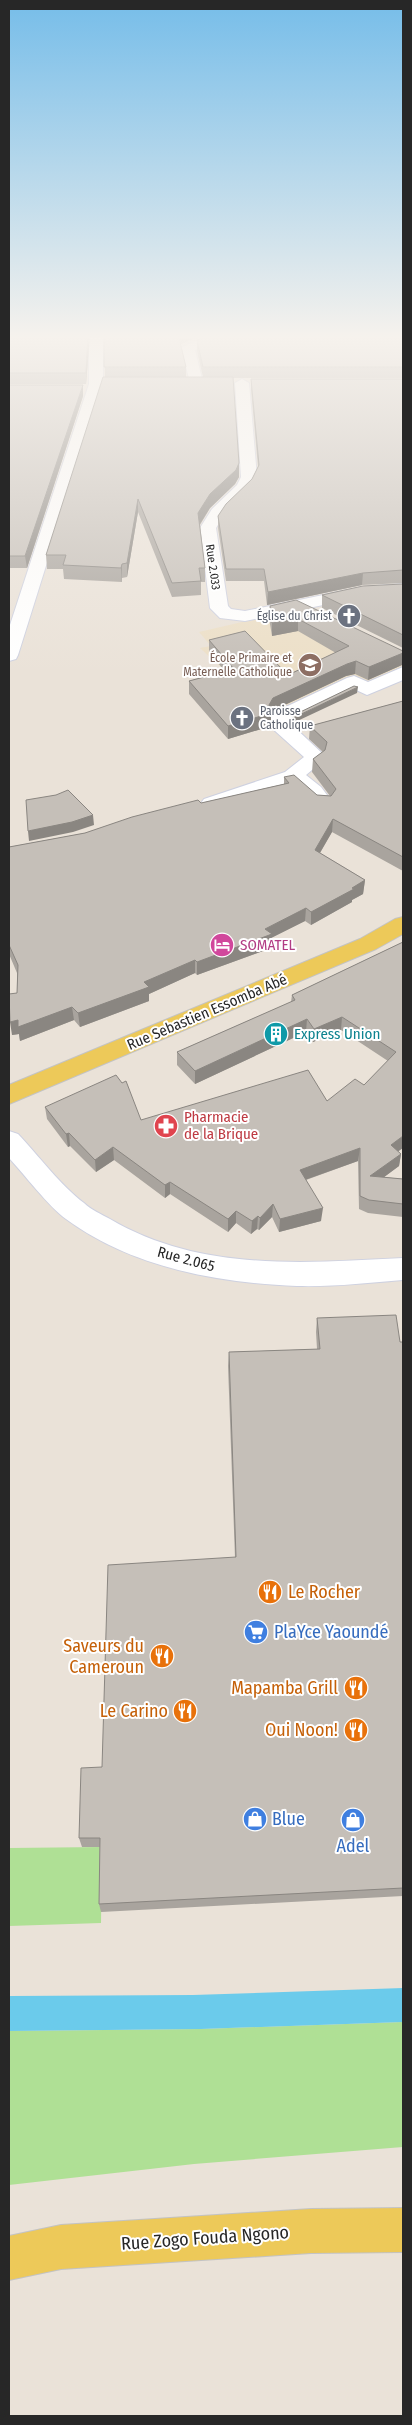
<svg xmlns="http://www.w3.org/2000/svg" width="412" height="2425" font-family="'Fira Sans Condensed',sans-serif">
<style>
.education{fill:#ecdfc7}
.green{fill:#afe095}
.water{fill:#6bcbeb}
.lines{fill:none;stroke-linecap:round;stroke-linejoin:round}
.minor-casing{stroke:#ced1e0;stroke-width:2}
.major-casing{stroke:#c3c3c3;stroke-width:2}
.minor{fill:#fff;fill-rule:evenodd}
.major{fill:#edc959;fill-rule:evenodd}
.wall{fill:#a9a49e}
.shaded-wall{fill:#8a8681}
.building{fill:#c5bfb8;stroke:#8a8681}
.labels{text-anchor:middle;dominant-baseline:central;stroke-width:4;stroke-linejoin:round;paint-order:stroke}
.far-street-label{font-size:12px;fill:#272727;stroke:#fff}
.far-worship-label{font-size:12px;fill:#5b616d;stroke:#fff;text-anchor:end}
.far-education-label{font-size:12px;fill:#785e54;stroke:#fff;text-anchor:end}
.hotel-label{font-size:15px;fill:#b23c85;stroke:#fff;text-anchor:start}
.street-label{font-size:15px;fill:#272727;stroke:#fff}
.culture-label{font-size:15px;fill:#0d838f;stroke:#fff;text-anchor:start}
.health-label{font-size:15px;fill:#be3a42;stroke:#fff;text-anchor:start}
.near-food-label{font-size:18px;fill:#c56008;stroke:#fff;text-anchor:end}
.near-shop-label{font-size:18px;fill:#366cbe;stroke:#fff;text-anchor:start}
.near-street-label{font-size:18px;fill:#272727;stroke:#fff}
</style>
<rect width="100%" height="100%" fill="#eae2d8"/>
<path class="education" d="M303 608 403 660V670L368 687 283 713 260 703 200 648 211 646 199 632Z"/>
<path class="green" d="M102 1847 101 1923 9 1926V1848Z
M403 2022V2147L194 2164 9 2185V2031L201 2029Z"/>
<path class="water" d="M403 1988V2022L201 2029 9 2031V1996L193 1995Z"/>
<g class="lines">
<g class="minor-casing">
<path id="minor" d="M89 335H103V384L18 655 16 659 9 661V628L89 384Z
M207 335H222L214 343 195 350 203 383 196 387 191 386 181 348Z
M242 379 249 383 257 477 250 490 224 515 216 528 228 606 231 609 245 611 362 587 403 584V594L362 597 245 621 220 618 210 608 200 528 212 509 237 485 241 477 235 383Z
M403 667V680L367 695 354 689 290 720 291 724 324 755 325 759 306 775 321 787 333 803 330 807C317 811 316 805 307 796 303 791 296 788 291 784L211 809 204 807 201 803 204 799 285 772 304 757 274 730 270 717 273 713 347 678 354 676 368 682Z
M9 1131 18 1134C38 1155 61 1186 84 1203 91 1210 101 1214 110 1219 200 1272 303 1263 403 1258V1280C368 1283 332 1287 297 1286 217 1283 131 1267 66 1219 49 1207 24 1174 9 1158Z"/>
</g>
<g class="major-casing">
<path id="major" d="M403 917V934L376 949 9 1104V1085L360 939 395 919Z
M403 2208V2252L311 2253 61 2269 9 2280V2236L61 2225 311 2209Z"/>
</g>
<use href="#minor" class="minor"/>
<use href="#major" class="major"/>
</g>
<path class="wall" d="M9 335H90L86 384H9Z
M102 335H203L181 344V345L186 367V377H203L197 351V340L403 335V378H233L239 477 235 484 210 508 200 525 205 568V582H201V595L172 597 138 512 127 577 122 578V582L64 579 63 569H47L46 555 105 377 104 335Z
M251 379H403V583L362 585 267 605 264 581H226L218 528V516L252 479 258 467 251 390Z
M9 385 83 396 27 568H10V574H9Z
M403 584V648L322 608V595Z
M270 606 403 651V667L402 665 368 680 355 674 346 676 272 711 271 713V726L228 739 189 694V681L225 671 209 653V640L288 675 336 653 298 631 272 636 269 618Z
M403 701V871L332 832 320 853 365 880 363 894 352 900V902L311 925 305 921 271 938V948L197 975 195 973 149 994V1001L80 1027 74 1020 20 1041 19 1034 12 1035 17 993V973L9 954V847L85 833 201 803 284 784V777L317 795 330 796 312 772 313 759 323 752 309 739 310 726Z
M403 942 398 1151 401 1154 399 1166 384 1177 403 1179V1217L368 1213 359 1209 358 1161 306 1180 321 1221 279 1232 272 1217 259 1230 257 1229 251 1234 236 1223 228 1232 170 1194 165 1198 114 1160 96 1172 70 1146 68 1147 47 1119 45 1107 141 1120 327 1101 364 1085 388 1061 341 1030 313 1042 306 1032 195 1084 177 1065V1052L291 1002 292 995Z
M317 1318 400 1342H403V1896L101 1912 99 1904 100 1847H82L79 1838 102 1767 235 1558 228 1366 229 1352 317 1349 316 1332Z"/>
<path class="shaded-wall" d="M88 335H90L86 384V373Z
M181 335H203L181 344 179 348V338Z
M83 385V396L27 568 25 556Z
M239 463V477L235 484 210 508 198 527V513L210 494Z
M138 499V512L127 577V563Z
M122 564V582L121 568Z
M363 573 362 585 267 605 268 592Z
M298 619V631L272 636V623Z
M403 653 402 665 368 680 369 667Z
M356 661 355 674 346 676 272 711 271 713V726L228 739V726L269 705 273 698 347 664Z
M358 687 357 693 293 723V718Z
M93 815 94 825 73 832 29 841 28 831Z
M333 819 332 832 314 863 315 850Z
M365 880 363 894 352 900V902L311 925V912Z
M306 908 305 921 271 938V948L197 975V962L265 929Z
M195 960V973L149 994V1001L80 1027 78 1013 144 982Z
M72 1007 74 1020 20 1041 19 1034 12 1035 10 1022Z
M342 1017 341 1030 313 1042 314 1029Z
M307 1019 306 1032 195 1084V1071Z
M69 1133 70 1146 68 1147 66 1134Z
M403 1136V1148L389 1158 391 1145Z
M113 1147 114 1160 96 1172 95 1160Z
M360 1148 358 1161 299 1182 300 1170Z
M401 1154 399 1166 368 1189 370 1176Z
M170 1182V1194L165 1198V1185Z
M273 1204 272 1217 259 1230 260 1218Z
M323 1208 321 1221 279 1232 280 1219Z
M236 1211V1223L228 1232V1219Z
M258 1216 257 1229 251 1234 252 1221Z"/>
<path class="building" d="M9 335H88L86 373H9Z
M104 335H181L179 338 186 367H104Z
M212 335H403V367H203L197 340Z
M103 377H233L239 463 236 470 210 494 198 513 205 568H199L201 581 172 583 138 499 127 563 122 564 121 568 63 565 66 555H46Z
M251 379H403V570L363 573 268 592 264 569H226L218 516 226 504 252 479 259 465Z
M9 385H83L25 556H9Z
M403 584V635L322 595 363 586Z
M296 600 403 651V653L369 667 356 661 347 664 273 698 269 705 271 713 228 726 189 681 234 669 209 640 245 631 288 675 349 646 298 619 272 623 270 606Z
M354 686 358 687 293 718 292 716Z
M403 701V857L333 819 315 850 365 880 352 888 354 889 311 912 306 908 265 929 272 934 197 962 195 960 144 982 149 987 78 1013 72 1007 18 1027V1020L10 1022 9 994 17 993 18 965 9 945V847L85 833 132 817 198 800 201 803 289 783 284 777 294 775 317 795 331 796 336 789 313 759 325 750 327 742 310 726Z
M68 790 93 815 72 822 28 831 26 800 56 795Z
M403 942V1136L391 1145 401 1154 370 1176 403 1179V1204L369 1200 360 1196V1148L300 1170 323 1208 280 1219 273 1204 260 1218 258 1216 252 1221 236 1211 228 1219 170 1182 165 1185 113 1147 95 1160 69 1133 66 1134 45 1107 116 1075 122 1083 126 1081 141 1120 308 1070 327 1101 355 1079 364 1085 396 1052 342 1017 314 1029 307 1019 195 1071 177 1052 295 1000 292 995Z
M396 1315 400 1342H403V1888L99 1904 100 1838H79L81 1768 102 1767 108 1565 236 1557 229 1352 320 1349 317 1318Z"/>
<linearGradient id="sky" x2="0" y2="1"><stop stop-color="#76bde9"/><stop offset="0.5" stop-color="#f6f2ed"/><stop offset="1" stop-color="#f6f2ed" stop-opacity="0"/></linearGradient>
<rect width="412" height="674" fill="url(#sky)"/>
<defs>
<g id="church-disc" transform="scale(1.25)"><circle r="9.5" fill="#6b7280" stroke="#fff"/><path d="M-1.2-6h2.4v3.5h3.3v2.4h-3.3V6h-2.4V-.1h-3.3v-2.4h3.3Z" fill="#fff"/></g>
<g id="school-disc" transform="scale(1.25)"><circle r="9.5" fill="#8d6e63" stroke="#fff"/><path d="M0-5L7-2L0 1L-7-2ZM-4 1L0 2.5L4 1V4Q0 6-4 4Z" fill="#fff"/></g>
<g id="hotel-disc" transform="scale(1.25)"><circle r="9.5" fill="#d1479c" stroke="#fff"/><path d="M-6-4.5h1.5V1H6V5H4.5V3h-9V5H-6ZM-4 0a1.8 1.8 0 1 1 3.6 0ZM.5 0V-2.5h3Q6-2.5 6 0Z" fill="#fff"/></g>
<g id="building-disc" transform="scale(1.25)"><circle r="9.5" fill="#0f9aa8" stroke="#fff"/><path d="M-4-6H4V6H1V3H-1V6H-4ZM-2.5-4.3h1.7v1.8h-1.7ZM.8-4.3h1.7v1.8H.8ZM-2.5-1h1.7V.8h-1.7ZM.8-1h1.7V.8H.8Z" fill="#fff"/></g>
<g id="pharmacy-disc" transform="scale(1.25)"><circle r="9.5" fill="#e0444e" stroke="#fff"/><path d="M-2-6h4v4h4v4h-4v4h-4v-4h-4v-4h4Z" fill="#fff"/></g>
<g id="restaurant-disc" transform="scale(1.25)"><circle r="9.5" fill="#e8710a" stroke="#fff"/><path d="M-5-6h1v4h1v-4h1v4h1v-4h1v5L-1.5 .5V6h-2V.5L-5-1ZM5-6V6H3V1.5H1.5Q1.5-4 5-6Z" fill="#fff"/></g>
<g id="supermarket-disc" transform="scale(1.25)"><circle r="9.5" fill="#3f7fe0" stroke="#fff"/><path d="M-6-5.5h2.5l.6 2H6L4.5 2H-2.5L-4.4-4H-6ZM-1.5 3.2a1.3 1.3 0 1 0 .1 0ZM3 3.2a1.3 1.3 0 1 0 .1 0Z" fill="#fff"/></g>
<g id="shop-disc" transform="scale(1.25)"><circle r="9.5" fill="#3f7fe0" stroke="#fff"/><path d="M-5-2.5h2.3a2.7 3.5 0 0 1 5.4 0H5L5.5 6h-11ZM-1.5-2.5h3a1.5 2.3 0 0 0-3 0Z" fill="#fff"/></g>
</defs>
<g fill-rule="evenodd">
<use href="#church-disc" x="349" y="616"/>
<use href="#school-disc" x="310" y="665"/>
<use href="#church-disc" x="242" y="718"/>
<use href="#hotel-disc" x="222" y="945"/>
<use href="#building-disc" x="276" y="1034"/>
<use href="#pharmacy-disc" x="166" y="1126"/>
<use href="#restaurant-disc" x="270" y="1592"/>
<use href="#supermarket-disc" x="256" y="1632"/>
<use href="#restaurant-disc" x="162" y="1656"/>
<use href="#restaurant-disc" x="356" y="1688"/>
<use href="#restaurant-disc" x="185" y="1711"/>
<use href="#restaurant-disc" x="356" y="1730"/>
<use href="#shop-disc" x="255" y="1819"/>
<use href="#shop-disc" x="353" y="1820"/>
</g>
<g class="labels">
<g class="far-street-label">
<text transform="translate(213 567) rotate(82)">Rue 2.033</text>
</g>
<g class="far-worship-label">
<text x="332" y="616">Église du Christ</text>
<text x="260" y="711" text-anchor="start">Paroisse<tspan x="260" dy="14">Catholique</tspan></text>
</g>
<g class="far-education-label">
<text x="292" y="658">École Primaire et<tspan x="292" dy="14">Maternelle Catholique</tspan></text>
</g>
<g class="hotel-label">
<text x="240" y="945">SOMATEL</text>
</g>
<g class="street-label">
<text transform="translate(207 1012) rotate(-23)">Rue Sebastien Essomba Abé</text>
<text transform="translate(186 1259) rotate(15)">Rue 2.065</text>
</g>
<g class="culture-label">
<text x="294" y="1034">Express Union</text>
</g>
<g class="health-label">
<text x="184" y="1117">Pharmacie<tspan x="184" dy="17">de la Brique</tspan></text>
</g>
<g class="near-food-label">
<text x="288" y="1592" text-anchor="start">Le Rocher</text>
<text x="144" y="1646">Saveurs du<tspan x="144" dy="21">Cameroun</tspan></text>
<text x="338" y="1688">Mapamba Grill</text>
<text x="168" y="1711">Le Carino</text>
<text x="338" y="1730">Oui Noon!</text>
</g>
<g class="near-shop-label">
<text x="274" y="1632">PlaYce Yaoundé</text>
<text x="272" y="1819">Blue</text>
<text x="353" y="1846" text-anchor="middle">Adel</text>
</g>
<g class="near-street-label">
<text transform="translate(205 2238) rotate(-4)">Rue Zogo Fouda Ngono</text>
</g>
</g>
<rect width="412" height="2425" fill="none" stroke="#272727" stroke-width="20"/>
</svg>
